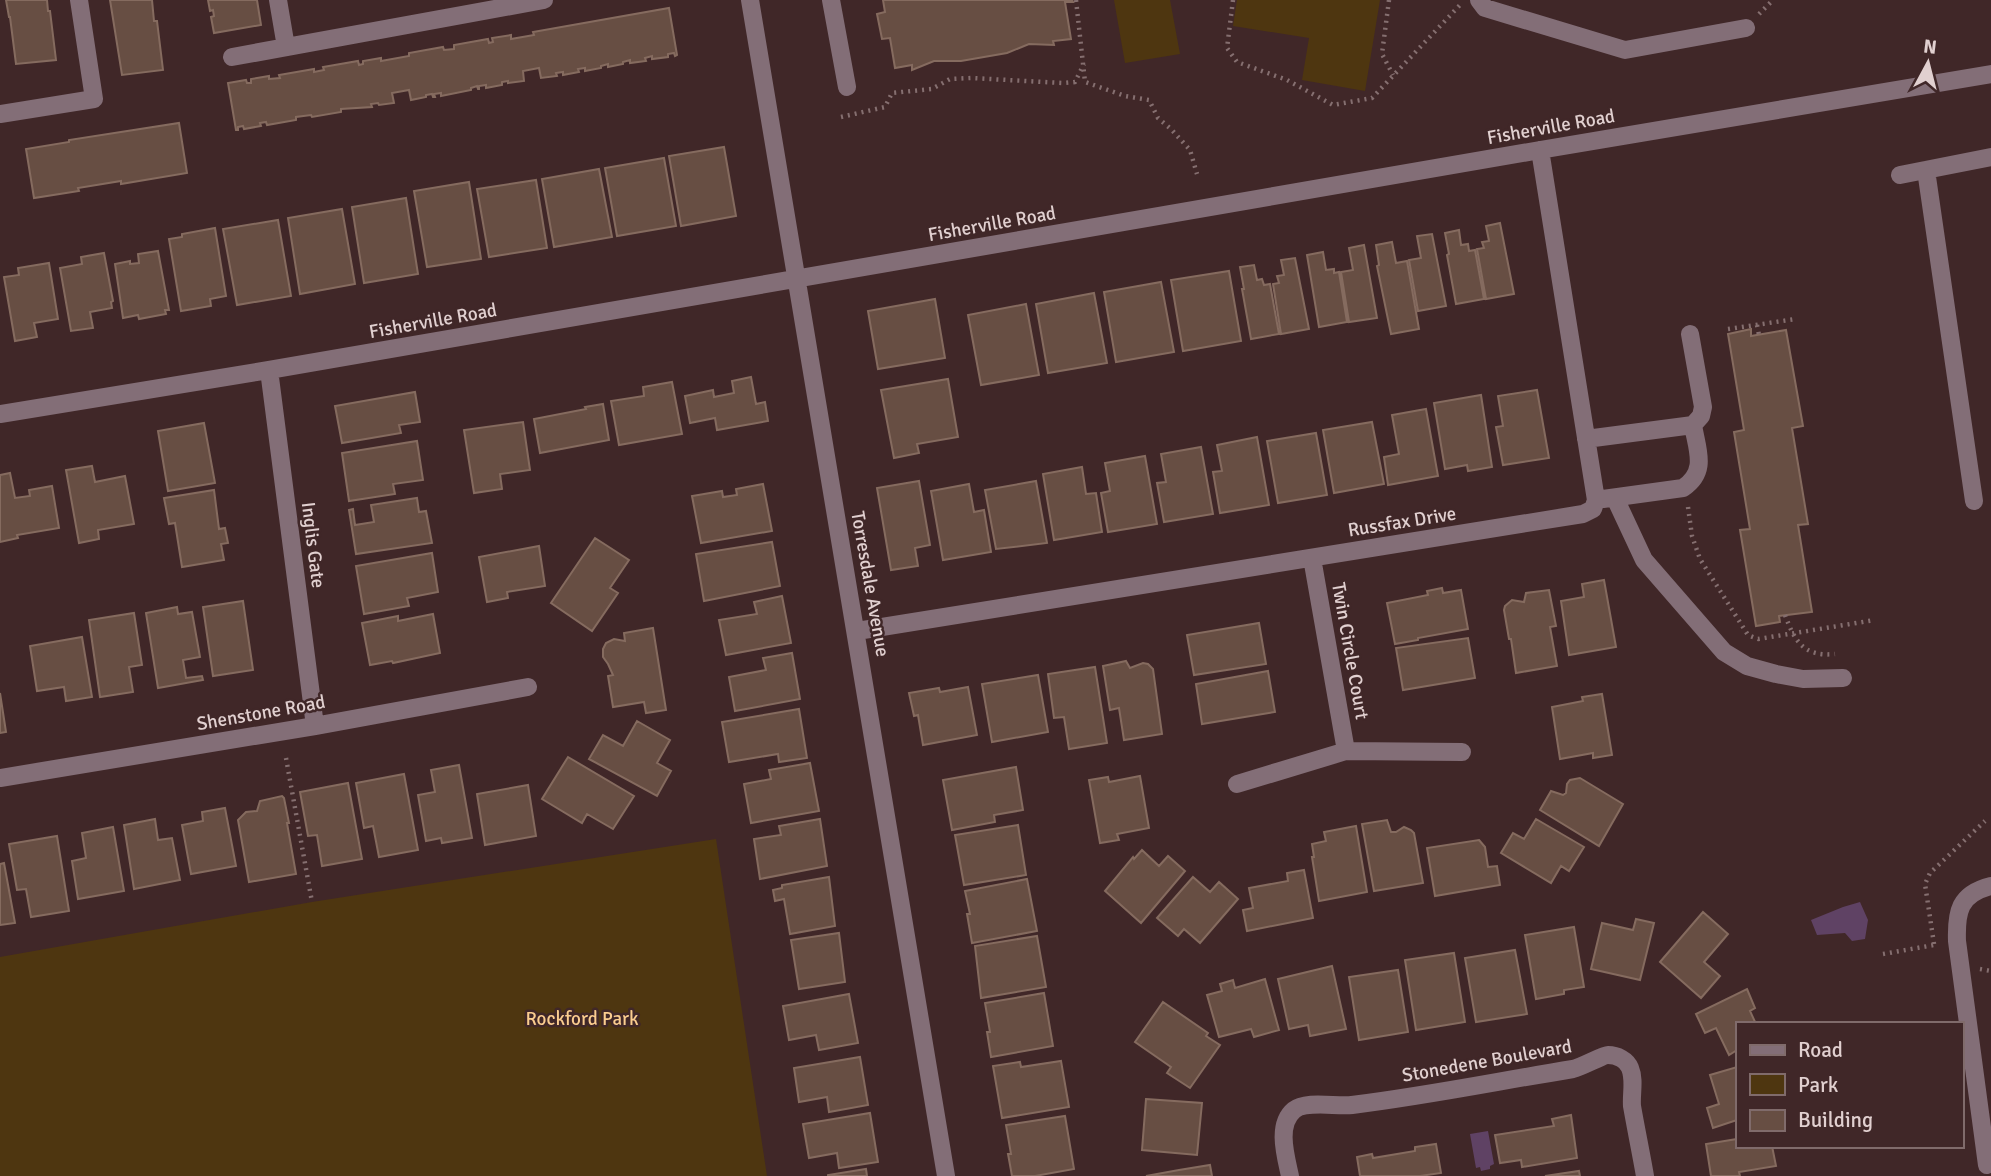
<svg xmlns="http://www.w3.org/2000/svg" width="1991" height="1176" font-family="Signika,sans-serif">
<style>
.green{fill:#4e3610}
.water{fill:#5f4264}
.building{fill:#674e43;stroke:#856b5f;stroke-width:2}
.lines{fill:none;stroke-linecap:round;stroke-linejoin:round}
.path{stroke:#856f70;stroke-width:4.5;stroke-dasharray:2 5;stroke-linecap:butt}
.minor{stroke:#836e77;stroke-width:18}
.labels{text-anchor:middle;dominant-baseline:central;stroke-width:5;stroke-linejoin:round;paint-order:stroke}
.street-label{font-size:19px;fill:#e1d0d0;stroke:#402728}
.park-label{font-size:19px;fill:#fbcd8f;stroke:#402728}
</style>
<rect width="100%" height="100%" fill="#402728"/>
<path class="green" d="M1114 0H1170L1180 54 1125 63Z
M1237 0H1380L1365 91 1302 80 1309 38 1233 26Z
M716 839 767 1176H0V957L312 902Z"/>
<path class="water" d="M1860 902 1868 920 1865 939 1852 941 1845 933 1817 935 1811 920 1843 907Z
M1488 1131 1494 1164 1490 1166V1169L1481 1171 1480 1167 1476 1168 1470 1134Z"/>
<path class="building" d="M6 0H47L48 11H50L56 60 16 64 10 17H9Z
M110 0H152L154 21H157L163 70 122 75Z
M208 0H257L261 25 214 33 211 17 214 16 213 10 210 11Z
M883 0H1072L1073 2H1065L1071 39 1053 41 1054 45 1029 44 1007 53 961 61H934L912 70V65L895 68 890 38 882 39 877 14 885 12Z
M669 8 677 55 675 56 674 53 668 54V57L652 59V56L645 58 646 61 630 63V60L623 62V64L608 67V64L601 66V68L585 71V68L578 69 579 72 563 75V72L556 73 557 76 541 78 539 68 523 71 524 81 508 83V81L502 82V85L486 88V85L479 86V89H478L477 86 471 88V90L441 96V93L434 94 435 97H433L432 94 426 95V97L411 100 409 90 392 93 394 103 379 105 378 103 371 104 372 107 341 109V112L312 117 311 115 296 117V120L267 125 266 122 260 123 261 126 244 129 243 126 238 127V130H236L228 83 246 80 247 83H251V79L269 76V79L280 78 279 75 314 69V72L324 70 323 67 358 61 359 65 363 64V61L381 58V61L409 56V53L443 47 444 50 454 49V45L488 39 489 43 493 42 492 38 511 35V39L534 35 533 32Z
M179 123 187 173 121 184V181L78 188 79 191 34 198 26 149 69 142V140Z
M724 147 736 216 681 226 669 156Z
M664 158 676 226 617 236 605 168Z
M599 169 612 237 554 247 542 179Z
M536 180 547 248 489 257 477 189Z
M469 182 481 259 427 267 414 191Z
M406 198 418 274 364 283 352 207Z
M342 209 355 284 300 294 288 218Z
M278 220 291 296 237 305 223 229Z
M1500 223 1514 294 1486 299 1477 249 1484 248 1482 242 1489 241 1486 226Z
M215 228 226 296 210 299 211 306 181 311 169 239 182 237V234Z
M1459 230 1461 245 1468 244 1469 251 1475 250 1484 299 1456 304 1447 255 1449 254 1445 233Z
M1432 234 1446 306 1418 311 1409 260 1421 258 1417 236Z
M1392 242 1396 263 1407 261 1419 329 1391 334 1377 266 1379 265 1376 245Z
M1364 245 1377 318 1349 322 1341 272 1353 270 1349 248Z
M158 251 169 310H165L166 314 139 319 138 315 123 318 115 264 130 261V264L139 263 138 254Z
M1323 252 1326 270 1334 269V273L1339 272 1347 322 1319 327 1307 255Z
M104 253 113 301 111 302 112 308 90 312 93 328 71 331 60 268 82 264 81 257Z
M1295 258 1309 329 1281 334 1273 284 1279 283 1277 276 1284 275 1281 260Z
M49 263 58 319 34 323 37 337 15 341 4 277 19 275 18 268Z
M1254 265 1257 280 1262 279 1264 285 1270 284 1279 334 1251 339 1242 289H1244L1240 267Z
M1229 271 1241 341 1183 351 1171 280Z
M1161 282 1174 352 1116 362 1104 292Z
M1094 293 1107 363 1048 373 1036 304Z
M935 299 945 358 878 369 868 311Z
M1026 304 1039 375 981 385 968 315Z
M1751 329V336L1786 330 1803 426 1792 428 1808 524 1798 525 1812 612 1779 616 1780 622 1756 626 1740 530 1750 529 1734 432 1744 430 1728 334Z
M751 377 756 404 765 402 768 421 717 430 715 418 690 423 685 396 713 390 714 397 734 393 732 381Z
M948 379 958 437 917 444 919 453 894 458 881 390Z
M672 382 682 434 619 445 611 401 644 396 643 387Z
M1537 390 1549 458 1503 465 1496 427 1503 426 1498 396Z
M415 392 420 422 399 425 401 433 342 443 335 406Z
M1481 395 1492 467 1468 471 1467 465 1445 469 1434 403Z
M603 404 609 440 540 453 534 419 586 409 585 407Z
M1426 409 1438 476 1388 485 1384 457 1399 454 1392 415Z
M523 422 530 470 500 474 502 489 474 493 464 430Z
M1372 422 1384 484 1334 493 1323 430Z
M204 423 215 483 168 491 158 431Z
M1316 433 1327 495 1278 503 1267 441Z
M1257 437 1269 505 1220 513 1213 472 1222 471 1217 445Z
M417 441 423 480 393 484 395 494 349 501 342 453Z
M1201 447 1213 514 1164 522 1157 483 1166 482 1161 454Z
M1145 456 1157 524 1108 532 1101 493 1110 491 1105 463Z
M92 466 95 482 125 476 134 524 98 530 99 539 79 543 66 470Z
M1082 467 1086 494 1096 493 1102 532 1054 540 1043 474Z
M10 473 15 498 30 496 29 490 52 486 59 528 17 535 18 538 0 542V475Z
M919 481 930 545 915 548 918 566 891 570 877 488Z
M1036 481 1047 543 996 549 985 490Z
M763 484 772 531 701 543 692 496 722 491 723 497 737 495 736 489Z
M969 484 974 512 984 510 991 552 943 560 931 491Z
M214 490 219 529 225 528 228 543 221 544 224 560 182 567 175 523 169 524 164 498Z
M417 498 419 512 426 511 432 543 356 554 349 510 353 509 355 525 374 522 371 505Z
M595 538 629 560 610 588 618 593 592 631 551 603Z
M772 542 780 586 704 601 696 554Z
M539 546 545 586 507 592 508 598 487 602 479 557Z
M432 553 438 592 407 598 409 606 364 614 356 566Z
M1604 580 1616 647 1569 655 1561 601 1584 597 1582 584Z
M1442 588 1443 593 1461 590 1468 629 1418 638V640L1395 644 1387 603 1428 595 1427 591Z
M1549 590 1556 626 1550 627 1557 666 1516 673 1511 639H1509L1504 610 1505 606 1512 600 1524 602 1526 593Z
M782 596 791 643 726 655 719 620 757 614 754 602Z
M243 601 253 670 213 676 203 607Z
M177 607 178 614 192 612 200 657 183 660 186 678 202 676 203 680 158 688 146 613Z
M134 613 142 665 129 667 133 692 100 697 89 620Z
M433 614 440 653 393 663 392 661 370 665 362 623 398 616V621Z
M1259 623 1266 664 1194 675 1187 635Z
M653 628 666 710 646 713 644 702 613 707 608 676 613 675 608 664 603 657V649L606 643 614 639 625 641 624 633Z
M82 637 92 697 66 701 64 687 37 691 30 646Z
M1468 638 1475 678 1403 690 1396 648Z
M792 653 800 699 735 711 729 677 766 670 763 658Z
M1126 661 1130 668 1143 663 1148 664 1153 669 1162 734 1124 740 1119 708 1110 710 1103 666Z
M1095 667 1107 743 1069 749 1064 717 1054 718 1048 674Z
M1268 671 1275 712 1202 724 1196 684Z
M1038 675 1048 732 992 742 982 684Z
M968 687 977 735 923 745 918 715 914 716 909 693 939 688 940 692Z
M0 693 6 732 0 733Z
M1602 694 1612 755 1593 758V753L1560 759 1552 707 1583 701 1582 697Z
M799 709 807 758 779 762 778 754 729 762 722 722Z
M637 721 670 740 657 763 671 771 657 796 589 759 603 735 623 746Z
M568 757 634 796 613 829 587 814 582 823 542 799Z
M810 763 819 811 751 823 744 784 771 779 769 770Z
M459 765 472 838 442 843 441 838 426 841 418 795 435 792 431 770Z
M1016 767 1023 810 994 815 995 822 952 830 943 780Z
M404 774 418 850 379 857 373 826 364 828 356 783Z
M1140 776 1149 828 1117 834 1119 840 1100 843 1089 780 1108 777 1109 782Z
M1580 778 1623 804 1599 846 1540 810 1551 791 1563 795 1566 793 1567 784 1570 780Z
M348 783 362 859 322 866 317 835 308 836 300 792Z
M528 785 536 836 485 845 477 794Z
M282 796 284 798 289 823H287L296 874 249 882 238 820 246 812 257 811 260 801Z
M225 808 236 866 191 874 182 825 203 821 202 812Z
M155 819 158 840 172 838 180 880 134 889 124 825Z
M820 819 827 866 760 879 754 839 781 835 779 826Z
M1536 819 1584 847 1569 871 1561 866 1551 883 1501 853 1513 833 1524 839Z
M1387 820 1391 832H1396L1404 827 1411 830 1414 833 1423 883 1374 891 1362 824Z
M1018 825 1026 875 964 885 955 835Z
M1356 826 1367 892 1319 901 1312 857H1314L1312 844 1326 841 1324 832Z
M113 827 124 891 78 899 72 861 86 858 82 833Z
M57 836 69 911 31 917 26 889 17 890 9 844Z
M1479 840 1485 847 1488 867 1497 866 1500 885 1435 896 1427 848Z
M1142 850 1159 866 1168 856 1185 871 1141 923 1105 891 1133 857 1134 859Z
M4 863 15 923 0 925V864Z
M1304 870 1313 918 1247 931 1243 910 1253 908 1249 888 1288 881 1287 873Z
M829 877 835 926 790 934 784 899 775 901 773 890 782 888V885Z
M1193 877 1210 892 1219 882 1238 899 1200 943 1184 929 1178 936 1157 918Z
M1027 879 1037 931 972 943 967 914H970L965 891Z
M1703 912 1728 934 1704 962 1720 976 1701 998 1660 962Z
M1636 919 1654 923 1640 980 1591 969 1602 923 1633 930Z
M1574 927 1584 987 1564 990V994L1536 999 1525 935Z
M839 933 845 982 799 989 791 940Z
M1037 936 1046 987 981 998 975 946Z
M1515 950 1527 1014 1476 1022 1465 958Z
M1454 953 1465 1022 1416 1030 1405 960Z
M1332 966 1346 1029 1310 1036 1308 1025 1289 1029 1278 979Z
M1398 970 1408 1032 1359 1040 1349 977Z
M1265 979 1279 1030 1254 1037 1251 1029 1219 1037 1207 995 1222 991 1220 984 1233 980 1235 988Z
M1747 989 1755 1008 1750 1011 1756 1024H1737V1050L1729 1055 1716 1028 1705 1033 1696 1014Z
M1044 993 1053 1046 991 1057 987 1032H990L985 1003Z
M849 994 858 1043 819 1050 816 1035 789 1040 783 1006Z
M1163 1002 1208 1033 1206 1036 1220 1045 1190 1088 1167 1073 1171 1067 1135 1042Z
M860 1057 868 1105 829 1112 827 1097 799 1102 794 1068Z
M1061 1061 1069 1107 1002 1118 993 1066 1020 1062 1021 1067Z
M1737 1067V1120L1713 1128 1707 1108 1719 1104 1710 1075Z
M1146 1099 1202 1103 1197 1155 1142 1150Z
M870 1113 878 1162 839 1168 837 1153 809 1158 803 1124Z
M1571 1115 1577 1158 1522 1167 1521 1160 1500 1163 1495 1135 1554 1126 1552 1119Z
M1065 1116 1074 1169 1035 1176H1012L1008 1154H1011L1006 1125Z
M1737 1139V1146H1772L1776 1166 1739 1172 1740 1176H1711L1706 1144Z
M1436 1144 1441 1173 1420 1176H1360L1357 1157 1372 1154 1373 1158 1415 1151V1147Z
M1210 1165 1212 1176H1146L1179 1170Z
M866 1169 867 1176H828V1175Z
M1579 1171 1580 1176H1545Z"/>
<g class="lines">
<path class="path" d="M1076 0 1085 82 1125 96 1149 100 1158 118 1171 129 1190 150 1197 174
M1233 0 1227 48 1237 62 1287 80 1333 105 1372 98 1460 5
M1389 0 1382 54 1393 75
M1759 14 1773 0
M841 117 885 107 892 93 932 89 950 79 971 78 1063 83 1075 82 1084 64
M1757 325 1759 335
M1728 329 1796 319
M1688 507 1692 536 1700 559 1748 635 1758 639 1875 620
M1785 615C1795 642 1804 657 1835 654
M286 758 312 902
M1934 944 1925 884 1930 873 1985 821
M1883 954 1934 945
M1980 969 1991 971"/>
<path class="minor" d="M278 0 286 47
M750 0 946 1176
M831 0 847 87
M1479 0 1485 8 1625 50 1746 28
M232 57 544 0
M0 114 94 99 79 0
M1926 170 1974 501
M1900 175 1991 157
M1690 334 1703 407 1701 416 1693 425
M269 370 315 726
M0 414 269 370 1540 150 1991 74
M1586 439 1693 425C1697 450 1708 471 1683 488L1603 499
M1615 498 1644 560 1724 652 1747 666 1776 674 1803 679 1843 678
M1312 558 1346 751
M857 631 1583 514 1593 509 1596 500 1540 150
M0 778 315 726 528 687
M1237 784 1346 751 1462 752
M1987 1165 1957 941C1956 912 1959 894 1991 886
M1290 1176C1286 1157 1276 1125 1294 1110 1306 1100 1337 1107 1352 1105 1426 1096 1499 1081 1573 1069 1582 1067 1603 1055 1608 1055 1617 1055 1627 1060 1630 1068 1635 1080 1631 1094 1632 1106 1636 1129 1641 1153 1645 1176"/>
</g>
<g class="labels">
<g class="street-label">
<text transform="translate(1551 127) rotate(-10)">Fisherville Road</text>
<text transform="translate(992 224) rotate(-10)">Fisherville Road</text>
<text transform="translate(433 321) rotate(-10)">Fisherville Road</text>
<text transform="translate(1402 522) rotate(-9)">Russfax Drive</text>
<text transform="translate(313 545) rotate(83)">Inglis Gate</text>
<text transform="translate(870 584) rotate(80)">Torresdale Avenue</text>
<text transform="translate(1350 651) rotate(80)">Twin Circle Court</text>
<text transform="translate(261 713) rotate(-10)">Shenstone Road</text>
<text transform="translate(1487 1061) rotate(-10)">Stonedene Boulevard</text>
</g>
<g class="park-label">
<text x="582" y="1019">Rockford Park</text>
</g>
</g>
<rect x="1736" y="1022" width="228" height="126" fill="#402728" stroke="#806b6b" stroke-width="2"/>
<rect x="1750" y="1045" width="35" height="10" fill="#836e77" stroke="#806b6b" stroke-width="2"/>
<text x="1798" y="1057" font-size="21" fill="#e1d0d0">Road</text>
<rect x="1750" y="1074" width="35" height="21" fill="#4e3610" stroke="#806b6b" stroke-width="2"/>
<text x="1798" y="1092" font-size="21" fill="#e1d0d0">Park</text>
<rect x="1750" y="1110" width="35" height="21" fill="#674e43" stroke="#806b6b" stroke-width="2"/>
<text x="1798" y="1127" font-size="21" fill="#e1d0d0">Building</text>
<g transform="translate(1928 63) rotate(7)" stroke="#402728" stroke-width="5" paint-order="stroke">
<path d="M0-5L12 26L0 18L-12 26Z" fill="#e1d0d0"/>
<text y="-10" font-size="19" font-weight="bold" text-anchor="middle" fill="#e1d0d0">N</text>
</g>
</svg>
